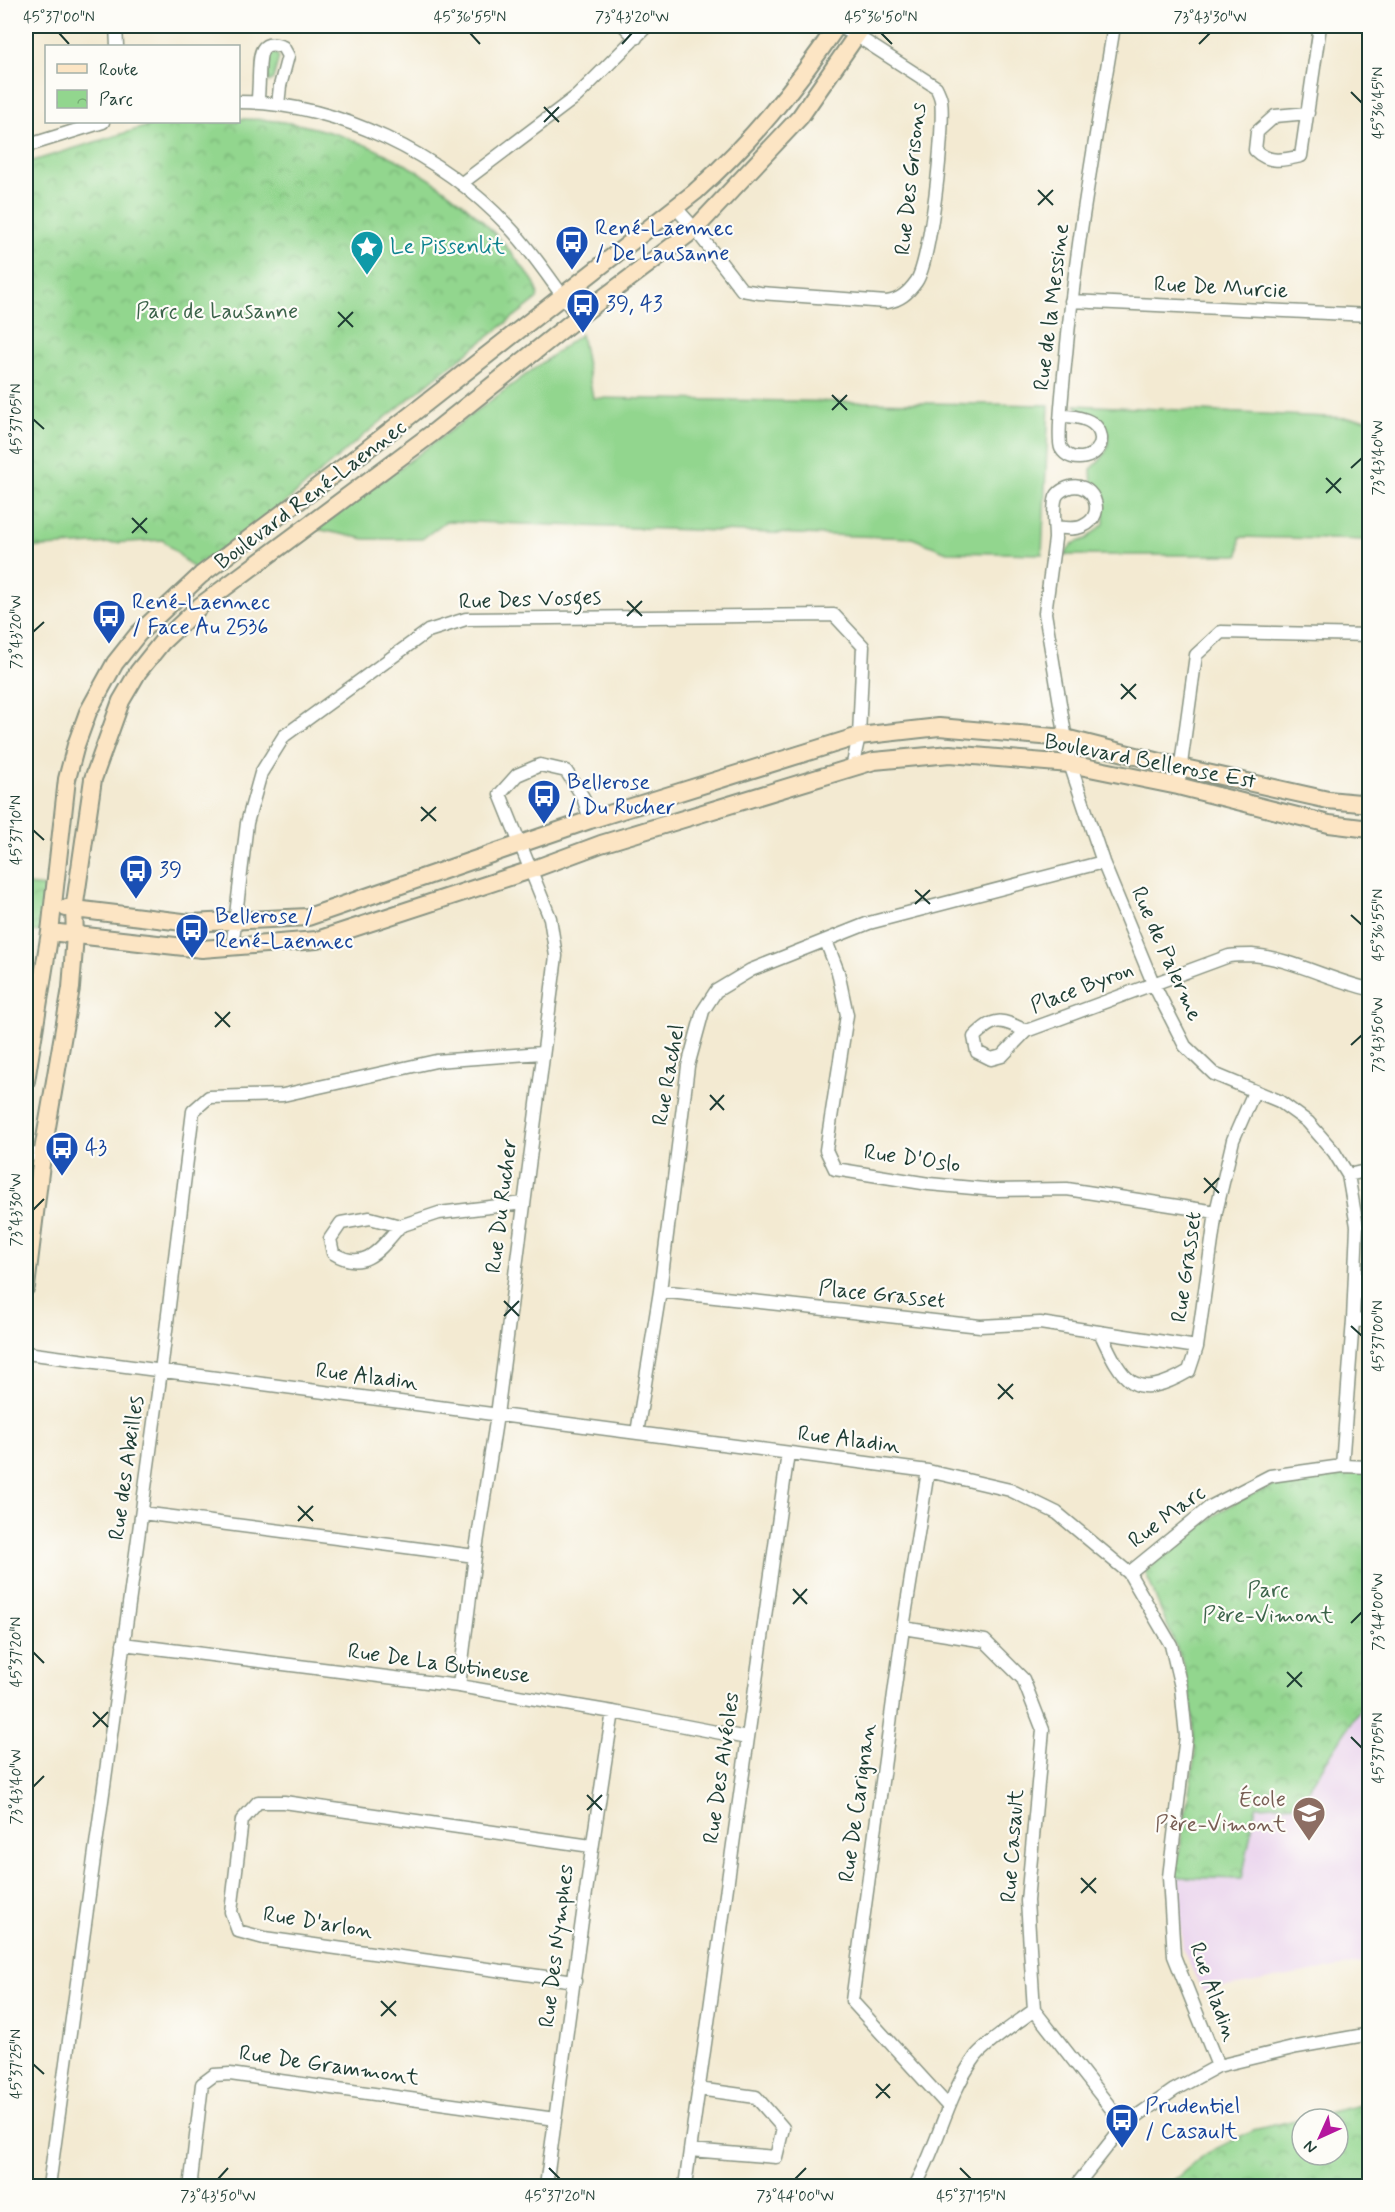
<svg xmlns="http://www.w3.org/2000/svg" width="1395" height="2212" font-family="Mynerve,sans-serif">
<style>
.built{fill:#e9d2ed}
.grass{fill:#92d68e;stroke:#588a61;stroke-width:1.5}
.park{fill:url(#park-crowns);stroke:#588a61;stroke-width:1.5;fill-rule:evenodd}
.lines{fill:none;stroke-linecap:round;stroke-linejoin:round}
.street-casing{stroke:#899483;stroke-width:15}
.secondary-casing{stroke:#899483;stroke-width:20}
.street{stroke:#fff;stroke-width:12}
.secondary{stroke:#fce5c4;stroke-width:16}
.ticks{fill:none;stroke:#1f3d34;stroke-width:2}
.labels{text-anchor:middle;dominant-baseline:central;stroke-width:4.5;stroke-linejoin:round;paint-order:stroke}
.street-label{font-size:22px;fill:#1f3d34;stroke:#fdfcf7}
.transit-label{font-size:22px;fill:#164399;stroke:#fdfcf7;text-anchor:start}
.culture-label{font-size:22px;fill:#0d838f;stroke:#fdfcf7;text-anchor:start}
.park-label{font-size:22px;fill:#3c634a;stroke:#fdfcf7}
.education-label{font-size:22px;fill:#785e54;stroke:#fdfcf7;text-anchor:end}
.neatline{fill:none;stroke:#1f3d34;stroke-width:2}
.ticks-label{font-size:15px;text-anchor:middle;fill:#1f3d34}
</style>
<defs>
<pattern id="park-crowns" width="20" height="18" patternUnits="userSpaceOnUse" patternTransform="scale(1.5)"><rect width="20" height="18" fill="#92d68e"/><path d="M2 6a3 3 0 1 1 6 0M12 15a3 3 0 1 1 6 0" fill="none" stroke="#77af75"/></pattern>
</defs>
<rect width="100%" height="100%" fill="#fdfcf7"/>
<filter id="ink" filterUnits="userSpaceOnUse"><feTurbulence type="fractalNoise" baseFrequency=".0167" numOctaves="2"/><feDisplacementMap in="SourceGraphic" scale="12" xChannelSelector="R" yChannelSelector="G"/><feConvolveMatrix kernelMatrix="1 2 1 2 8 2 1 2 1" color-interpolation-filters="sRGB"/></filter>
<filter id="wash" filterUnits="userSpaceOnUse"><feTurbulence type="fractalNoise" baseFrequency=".008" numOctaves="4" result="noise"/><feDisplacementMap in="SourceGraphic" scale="24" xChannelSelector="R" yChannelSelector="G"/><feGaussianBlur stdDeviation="1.35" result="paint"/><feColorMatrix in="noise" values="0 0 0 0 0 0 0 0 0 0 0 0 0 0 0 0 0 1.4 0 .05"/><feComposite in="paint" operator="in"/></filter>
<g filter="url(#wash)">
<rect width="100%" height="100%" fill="#f3ead2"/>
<path class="built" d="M1369 1695V1962L1202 1991 1183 1950 1175 1877 1242 1879 1256 1806 1299 1804Z"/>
<path class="grass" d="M272 53H275L279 57 273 79 269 82 268 79 269 57Z
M581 334 593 398 1049 405 1042 554 947 552 912 538 446 521 422 539H365L317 529Z
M1075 405 1369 419V540L1240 537 1239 555H1065L1072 544 1086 539 1104 524V504L1092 487 1091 469C1108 455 1116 439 1098 421 1091 414 1082 415 1075 405Z"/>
<path class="park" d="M239 119C344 118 454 177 517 260 525 272 541 284 537 299L436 377 358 440 201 575 163 540 26 548V163L161 122H238Z
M26 885 55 888 50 932 26 931Z
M1344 1471 1369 1473V1695L1299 1804 1256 1806 1242 1879 1175 1877 1195 1755 1192 1709 1183 1664 1145 1571C1168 1553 1190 1533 1214 1516 1255 1487 1296 1478 1344 1471Z
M1369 2103V2186H1167L1204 2155 1253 2130ZM1302 2119H1338V2155H1302Z"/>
</g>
<g filter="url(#ink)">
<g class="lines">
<g class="street-casing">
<path id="street" d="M116 26 117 46
M624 26 636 38
M238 102C337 102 442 155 509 227 535 254 555 287 578 317
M258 102C258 94 259 85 259 77 260 59 257 37 283 47L288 56 280 86 278 105
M1308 113 1275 116 1257 132 1255 150C1269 164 1284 160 1301 156L1320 26
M26 146 103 122
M462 183 577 96 647 26
M676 208 695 229 742 290 760 293 887 302C900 300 908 293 916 282 931 261 945 128 941 100 940 95 938 91 936 87L857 36 837 26
M1071 301 1370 315
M1061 416C1076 416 1099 419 1101 438 1102 458 1071 466 1061 448 1056 438 1066 360 1067 344 1077 238 1097 131 1114 26
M1055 527C1064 528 1075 530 1083 526 1109 515 1092 478 1067 488 1062 490 1058 492 1056 497 1052 508 1055 527 1055 539L1045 613 1070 764 1103 862 1153 983 1185 1046 1214 1074 1279 1101 1308 1122 1334 1152 1348 1175 1357 1226 1353 1320 1342 1466
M1178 786 1196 655 1221 632 1370 635
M826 941 838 972 847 1015 826 1150 835 1169 929 1184 995 1190 1067 1189 1216 1212
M232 948 247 823 261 773 284 736 428 631 466 619 834 615 863 646 859 736 852 768
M1026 1031C1001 1019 995 1016 974 1037L977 1052 991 1059 1002 1056 1026 1031 1229 956C1237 955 1245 955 1252 955 1291 958 1331 981 1370 989
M26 1153 42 1156
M1348 1175 1370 1170
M400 1226C380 1249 365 1273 333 1253L330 1239 341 1223 370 1218 400 1226 439 1213 523 1203
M660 1291 980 1326 1040 1323 1197 1347
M1353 1320 1370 1321
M1100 1332C1123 1382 1134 1403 1189 1371L1197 1347 1216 1212 1233 1140 1254 1092
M26 1353 928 1471 1010 1490 1057 1513 1129 1573 1171 1645 1181 1687 1186 1736 1169 1877 1174 1956 1218 2066
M637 1433 660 1291 688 1066 703 1011 716 991 751 970 869 923 1103 862
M928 1471 903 1628 852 2001 948 2106
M142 1513 475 1556
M1129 1573 1210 1507 1270 1476 1342 1466 1370 1467
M903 1628 985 1641 1023 1679 1043 1730 1027 1901 1034 2010 1124 2125
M123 1644 459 1686 613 1712 747 1738
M459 1686 475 1556 497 1415 556 956 550 918 500 794 517 775 540 765 566 771 583 797 590 820
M575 1981 264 1938 238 1931 231 1912 242 1820 258 1802H284L591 1846
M690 2150 776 2157 783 2128 756 2097 698 2089
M49 2186 161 1371 193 1111 209 1097 283 1095 436 1061 542 1053
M193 2186 191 2180 202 2084 214 2075 230 2074 555 2119
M546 2186C568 2028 587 1870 613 1712
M685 2186 788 1453
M915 2186C939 2145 946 2096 976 2056 985 2044 1020 2021 1034 2010
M1076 2186 1124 2125 1174 2090 1218 2066 1297 2047 1370 2034"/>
</g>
<g class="secondary-casing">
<path id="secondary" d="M66 908 191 923 308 917 590 820 859 736 939 727 1065 738 1180 767 1328 800 1370 804
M50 932 202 949 317 940 531 870 601 844 874 761 950 754 1070 764 1178 786 1329 824 1370 829
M26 1081 50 932 67 779 76 745 88 712 115 663 138 634 201 575 366 450 695 192C752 141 794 89 837 26
M26 1287 42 1156 71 988 75 935 74 910 93 779 121 701 138 672 162 642 200 606 434 432 578 317 695 229 800 117 863 26"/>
</g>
<use href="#street" class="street"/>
<use href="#secondary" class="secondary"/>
</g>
</g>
<path class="ticks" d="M59 33 69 44M470 33 480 44M881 33 892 44M622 44 632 33M1199 44 1210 33M1351 92 1362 103M544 107 559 122M544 122 559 107M1038 190 1053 205M1038 205 1053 190M338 312 353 327M338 327 353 312M832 395 847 410M832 410 847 395M33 419 44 429M1351 468 1362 458M1326 478 1341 493M1326 493 1341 478M132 518 147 533M132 533 147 518M627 601 642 616M627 616 642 601M33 632 44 622M1121 684 1136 699M1121 699 1136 684M421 807 436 821M421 821 436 807M33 830 44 840M915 890 930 904M915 904 930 890M1351 915 1362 925M215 1012 230 1027M215 1027 230 1012M1351 1045 1362 1035M710 1095 724 1110M710 1110 724 1095M1204 1178 1219 1193M1204 1193 1219 1178M33 1210 44 1199M504 1301 519 1316M504 1316 519 1301M1351 1326 1362 1336M998 1384 1013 1399M998 1399 1013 1384M298 1506 313 1521M298 1521 313 1506M793 1589 807 1604M793 1604 807 1589M1351 1623 1362 1612M33 1652 44 1663M1287 1672 1302 1687M1287 1687 1302 1672M93 1712 108 1727M93 1727 108 1712M1351 1737 1362 1748M33 1787 44 1776M587 1795 602 1810M587 1810 602 1795M1081 1878 1096 1893M1081 1893 1096 1878M381 2001 396 2016M381 2016 396 2001M33 2064 44 2074M876 2084 890 2098M876 2098 890 2084M549 2168 560 2179M960 2168 971 2179M218 2179 228 2168M795 2179 806 2168"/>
<defs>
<g id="bus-pin" transform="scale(1.725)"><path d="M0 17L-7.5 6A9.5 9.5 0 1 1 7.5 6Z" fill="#1a4fb4" stroke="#fdfcf7"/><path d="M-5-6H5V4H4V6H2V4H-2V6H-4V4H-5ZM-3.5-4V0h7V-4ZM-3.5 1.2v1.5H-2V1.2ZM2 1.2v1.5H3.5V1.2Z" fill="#fff"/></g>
<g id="sight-pin" transform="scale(1.725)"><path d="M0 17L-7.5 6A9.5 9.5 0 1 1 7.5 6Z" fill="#0f9aa8" stroke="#fdfcf7"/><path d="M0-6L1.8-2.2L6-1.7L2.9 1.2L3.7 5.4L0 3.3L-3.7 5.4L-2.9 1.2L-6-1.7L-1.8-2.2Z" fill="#fff"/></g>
<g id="school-pin" transform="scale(1.725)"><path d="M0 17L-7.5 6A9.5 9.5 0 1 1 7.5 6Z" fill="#8d6e63" stroke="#fdfcf7"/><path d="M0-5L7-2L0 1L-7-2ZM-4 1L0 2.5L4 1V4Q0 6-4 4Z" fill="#fff"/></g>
</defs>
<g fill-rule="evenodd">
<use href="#bus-pin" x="572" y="242"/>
<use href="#sight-pin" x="367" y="247"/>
<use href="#bus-pin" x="583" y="305"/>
<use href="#bus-pin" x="109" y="616"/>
<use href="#bus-pin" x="544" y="796"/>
<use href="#bus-pin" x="136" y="871"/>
<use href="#bus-pin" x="192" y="930"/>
<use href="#bus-pin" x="62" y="1148"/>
<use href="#school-pin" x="1309" y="1813"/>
<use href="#bus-pin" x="1122" y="2120"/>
</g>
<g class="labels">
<g class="street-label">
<text transform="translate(911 179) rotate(-84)">Rue Des Grisons</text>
<text transform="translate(1221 288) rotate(3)">Rue De Murcie</text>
<text transform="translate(1052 307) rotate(-83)">Rue de la Messine</text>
<text transform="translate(311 495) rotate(-37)">Boulevard René-Laennec</text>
<text transform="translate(530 600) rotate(-2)">Rue Des Vosges</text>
<text transform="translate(1150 762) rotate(11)">Boulevard Bellerose Est</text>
<text transform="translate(1166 954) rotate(66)">Rue de Palerme</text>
<text transform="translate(1082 988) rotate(-21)">Place Byron</text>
<text transform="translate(669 1075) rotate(-80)">Rue Rachel</text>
<text transform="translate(912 1159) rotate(8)">Rue D'Oslo</text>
<text transform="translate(502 1206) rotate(-83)">Rue Du Rucher</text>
<text transform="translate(1187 1267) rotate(-82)">Rue Grasset</text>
<text transform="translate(882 1295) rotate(6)">Place Grasset</text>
<text transform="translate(367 1377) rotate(7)">Rue Aladin</text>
<text transform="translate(849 1440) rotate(7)">Rue Aladin</text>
<text transform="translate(127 1468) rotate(-82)">Rue des Abeilles</text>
<text transform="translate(1167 1517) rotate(-37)">Rue Marc</text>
<text transform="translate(439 1664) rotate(8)">Rue De La Butineuse</text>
<text transform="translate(722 1768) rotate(-82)">Rue Des Alvéoles</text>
<text transform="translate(858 1803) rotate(-82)">Rue De Carignan</text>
<text transform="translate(1013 1846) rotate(-86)">Rue Casault</text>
<text transform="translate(318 1923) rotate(9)">Rue D'arlon</text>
<text transform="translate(557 1946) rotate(-83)">Rue Des Nymphes</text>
<text transform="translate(1213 1992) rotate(70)">Rue Aladin</text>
<text transform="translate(329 2066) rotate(8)">Rue De Grammont</text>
</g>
<g class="transit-label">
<text x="595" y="229">René-Laennec<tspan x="595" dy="25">/ De Lausanne</tspan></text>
<text x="606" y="305">39, 43</text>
<text x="132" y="603">René-Laennec<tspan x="132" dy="25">/ Face Au 2536</tspan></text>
<text x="567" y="783">Bellerose<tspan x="567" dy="25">/ Du Rucher</tspan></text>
<text x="159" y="871">39</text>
<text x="215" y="917">Bellerose /<tspan x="215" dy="25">René-Laennec</tspan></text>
<text x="85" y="1148">43</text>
<text x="1145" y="2107">Prudentiel<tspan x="1145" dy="25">/ Casault</tspan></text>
</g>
<g class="culture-label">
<text x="390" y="247">Le Pissenlit</text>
</g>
<g class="park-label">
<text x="217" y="312">Parc de Lausanne</text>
<text x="1268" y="1591">Parc<tspan x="1268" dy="25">Père-Vimont</tspan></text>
</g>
<g class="education-label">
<text x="1286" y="1800">École<tspan x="1286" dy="25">Père-Vimont</tspan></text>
</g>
</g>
<rect width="1395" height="2212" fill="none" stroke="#fdfcf7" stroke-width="66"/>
<rect x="45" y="45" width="195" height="78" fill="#fdfcf7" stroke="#a4b0a9" stroke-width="1.5"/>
<rect x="57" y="64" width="30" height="9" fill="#fce5c4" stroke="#a4b0a9" stroke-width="1.5"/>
<text x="99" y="75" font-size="18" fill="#1f3d34">Route</text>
<rect x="57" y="90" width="30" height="18" fill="url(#park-crowns)" stroke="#a4b0a9" stroke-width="1.5"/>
<text x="99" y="105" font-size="18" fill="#1f3d34">Parc</text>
<g transform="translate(1320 2137) rotate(225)"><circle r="28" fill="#fdfcf7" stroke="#a4b0a9" stroke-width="1.5"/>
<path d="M0-4.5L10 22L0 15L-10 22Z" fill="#b5179e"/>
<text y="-9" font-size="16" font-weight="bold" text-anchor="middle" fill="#1f3d34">N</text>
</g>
<rect x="33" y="33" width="1329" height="2146" class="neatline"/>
<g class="ticks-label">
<text x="59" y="22">45°37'00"N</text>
<text x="470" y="22">45°36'55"N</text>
<text x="632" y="22">73°43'20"W</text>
<text x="881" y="22">45°36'50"N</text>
<text x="1210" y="22">73°43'30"W</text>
<text transform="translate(1378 103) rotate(-90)" y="5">45°36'45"N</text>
<text transform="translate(16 419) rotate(-90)" y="5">45°37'05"N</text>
<text transform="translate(1378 458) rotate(-90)" y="5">73°43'40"W</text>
<text transform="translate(16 632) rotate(-90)" y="5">73°43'20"W</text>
<text transform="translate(16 830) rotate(-90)" y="5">45°37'10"N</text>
<text transform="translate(1378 925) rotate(-90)" y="5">45°36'55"N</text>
<text transform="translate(1378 1035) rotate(-90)" y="5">73°43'50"W</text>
<text transform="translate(16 1210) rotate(-90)" y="5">73°43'30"W</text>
<text transform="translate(1378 1336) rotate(-90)" y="5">45°37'00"N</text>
<text transform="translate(1378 1612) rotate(-90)" y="5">73°44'00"W</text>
<text transform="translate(16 1652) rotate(-90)" y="5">45°37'20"N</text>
<text transform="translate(1378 1748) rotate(-90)" y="5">45°37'05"N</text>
<text transform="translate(16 1787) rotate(-90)" y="5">73°43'40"W</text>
<text transform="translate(16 2064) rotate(-90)" y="5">45°37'25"N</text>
<text x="218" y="2201">73°43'50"W</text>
<text x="560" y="2201">45°37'20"N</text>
<text x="795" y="2201">73°44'00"W</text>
<text x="971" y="2201">45°37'15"N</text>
</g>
</svg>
